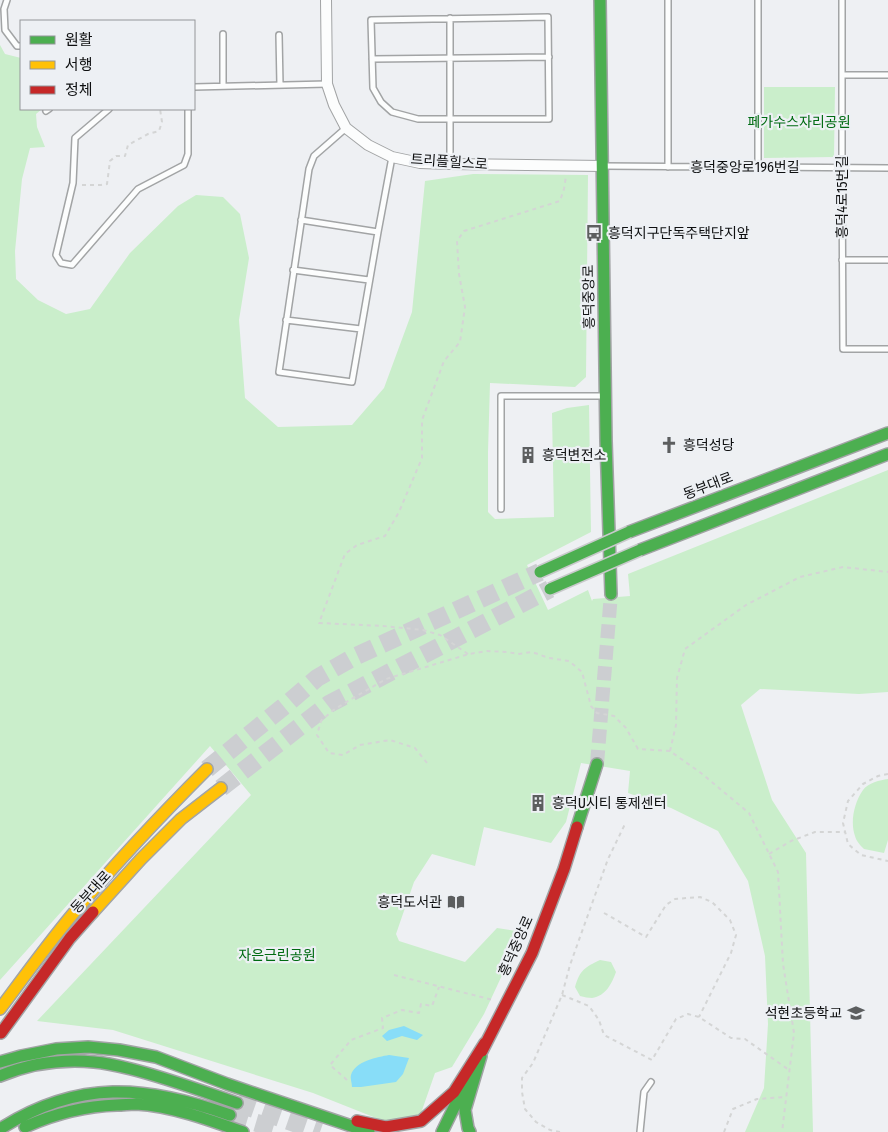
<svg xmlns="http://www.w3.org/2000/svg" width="888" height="1132" font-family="'Fira Sans Condensed','Noto Sans KR',sans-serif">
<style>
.green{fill:#caeecb}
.water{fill:#88ddf8}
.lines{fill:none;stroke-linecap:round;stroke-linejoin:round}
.secondary-tunnel{stroke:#ccced1;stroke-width:14;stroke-dasharray:14 7;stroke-linecap:butt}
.highway-tunnel{stroke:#ccced1;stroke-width:18;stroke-dasharray:18 9;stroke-linecap:butt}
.lane-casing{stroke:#a2a4a5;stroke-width:8}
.street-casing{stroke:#a2a4a5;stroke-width:12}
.fast-casing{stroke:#a2a4a5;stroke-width:14}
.slow-casing{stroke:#a2a4a5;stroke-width:14}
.jam-casing{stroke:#a2a4a5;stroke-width:14}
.path{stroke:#d4d5d5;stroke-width:2;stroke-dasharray:4 4;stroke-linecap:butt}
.lane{stroke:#fcfdfd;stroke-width:5}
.street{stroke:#fcfdfd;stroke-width:10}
.fast{stroke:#4caf50;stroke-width:11}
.slow{stroke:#ffc107;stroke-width:11}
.jam{stroke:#c62828;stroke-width:11}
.fast-bridge-casing{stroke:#c8c9cb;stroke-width:14;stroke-linecap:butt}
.fast-bridge{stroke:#4caf50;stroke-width:11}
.labels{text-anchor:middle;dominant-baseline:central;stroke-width:4.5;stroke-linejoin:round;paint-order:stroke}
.park-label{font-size:14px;fill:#006b12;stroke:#edf0f4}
.street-label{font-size:14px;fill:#0e0f10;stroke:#edf0f4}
.poi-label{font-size:14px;fill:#0e0f10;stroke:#edf0f4;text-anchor:start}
</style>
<rect width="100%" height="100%" fill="#eef0f3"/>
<path class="green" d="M0 45 5 54 21 58V109H42L36 114 37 127 45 147 30 148 22 179 15 251 16 279 38 300 66 314 90 309 130 253 178 206 196 195 223 197 240 214 249 258 239 320 245 398 278 427 352 425 384 388 412 312 425 181 473 174 588 175 586 377 575 387 490 383 488 452V512L495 519 554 517 552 413 567 408 589 405 591 532 527 565 548 610 588 590 592 601 593 599 630 596 628 574 888 470V692L859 694 760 689 741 705 772 800 806 853 813 1132H745L764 1088 768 1024 765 956 748 881 718 831 671 808 628 793 630 771 581 763 566 822 551 843 484 827 475 866 432 854 414 882 396 934 399 941 465 962 497 928 522 932 484 1014 452 1067 435 1073 420 1116 386 1122 313 1093 113 1030 37 1021 251 795 210 746 0 980Z
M764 87H835L834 157 764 158Z
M888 779V840L884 853 864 849C861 846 856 841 855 836 850 822 854 803 863 790 868 783 880 780 888 779Z
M600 960 611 962 616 972C612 983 606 996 592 998 589 998 584 997 580 996L575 987C580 970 585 967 600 960Z"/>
<path class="water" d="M404 1026 423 1035 417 1040 402 1036 387 1041 382 1036 389 1030Z
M389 1055 409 1058 403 1074 396 1082 361 1087H352C352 1083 350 1078 351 1075 355 1061 378 1057 389 1055Z"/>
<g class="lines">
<path class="secondary-tunnel" d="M597 764 611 594"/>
<path class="highway-tunnel" d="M207 769 288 703 317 678 354 657 540 572
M221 788 329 704 550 589
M237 1103 320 1132
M230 1115 277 1129"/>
<g class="lane-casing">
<path id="lane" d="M7 0 4 9 5 30 17 46H21
M758 0V167
M842 0V168L843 349H888
M548 17 549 119H418L392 112 381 102 373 88 371 20Z
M450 18V164
M223 34V86
M279 35 280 85
M372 59 549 57
M842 75H888
M194 87 327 84
M109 109 75 138 73 183 56 255 61 263 72 265 138 189 184 165 188 154V109
M46 111 49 109
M346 128 314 156 309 169 279 372 352 382 378 232 392 157
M604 166 888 168
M668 167V0
M301 220 378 232
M842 260H888
M293 270 369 280
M286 320 361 329
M501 509V396H605
M640 1132 644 1092 651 1082"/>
</g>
<g class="street-casing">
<path id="street" d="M326 0 327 84 334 105 346 128 368 145 392 157 420 163 450 164 603 166"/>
</g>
<g class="fast-casing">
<path id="fast" d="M600 0 606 441 611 594
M629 532 888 433
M640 550 888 454
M577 827 597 764
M0 1062 21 1056 56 1049 88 1047 119 1050 156 1057 227 1084 369 1132
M0 1076C29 1064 62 1059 94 1062 107 1063 119 1066 131 1069 167 1078 202 1091 237 1103
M25 1127C54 1114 85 1106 117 1105 123 1105 130 1104 136 1104 172 1106 210 1120 243 1132
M0 1129C78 1079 146 1085 230 1115
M442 1132 466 1083
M470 1132 468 1128 465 1110 481 1056"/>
</g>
<g class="slow-casing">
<path id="slow" d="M93 912 141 859 181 819 221 788
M0 1009C24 977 47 945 72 915 115 864 160 816 207 769"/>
</g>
<g class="jam-casing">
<path id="jam" d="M1 1033 70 938 93 912
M482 1051 532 953 564 869 577 827
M357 1121 386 1127 421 1121 454 1092 485 1043"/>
</g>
<path class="path" d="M82 185H101L107 184 110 161 116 156H125L128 145 148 134 159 131 162 122 160 109
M468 654 440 635 423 630 383 626 319 623 345 554 357 545 385 536 399 512 422 458V420L444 361 460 342 465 307 459 274 457 241 464 231 560 201 564 189 566 176
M670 751 676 725 677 678 685 649 746 605 800 577 843 567 888 572
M427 763 415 748 390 740 360 745 343 755 329 753 317 735 321 721 332 711 353 698 386 679 469 654 487 651 507 652 518 654 532 652 549 658 569 661 582 672 591 706 597 713 614 716 626 728 638 749 670 751 701 773 749 813 778 872 783 964 794 1033 782 1132
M888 774 878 776 863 784 848 801 843 823 848 844 861 855 888 861
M769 854 791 841 815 832H845
M604 913 646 937 666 905 675 899 700 897 712 902 730 920 736 935 731 953 699 1017
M394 975 493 1000
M562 995 589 1006 599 1020 604 1035 652 1060 676 1019 688 1014 699 1017 731 1038 745 1039 789 1070
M347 1080 330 1065 351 1040 383 1028 382 1018 402 1010 419 1013 421 1004 432 1006 439 987
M560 1132 550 1130 536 1122 525 1109 522 1092V1078L533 1063 562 995 570 965 608 859 626 822
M724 1132 733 1109 757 1099 786 1097"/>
<use href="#lane" class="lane"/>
<use href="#street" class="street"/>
<use href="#fast" class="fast"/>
<use href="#slow" class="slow"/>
<use href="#jam" class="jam"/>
<g class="fast-bridge-casing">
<path id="fast-bridge" d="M540 572 629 532
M550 589 640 550"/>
</g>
<use href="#fast-bridge" class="fast-bridge"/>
</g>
<defs>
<g id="bus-bare" transform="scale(1.35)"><path d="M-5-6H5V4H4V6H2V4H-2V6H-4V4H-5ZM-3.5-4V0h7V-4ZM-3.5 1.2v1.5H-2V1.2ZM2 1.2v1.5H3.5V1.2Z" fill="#5c5e5f" stroke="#edf0f4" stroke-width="2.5" paint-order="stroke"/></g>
<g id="church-bare" transform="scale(1.35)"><path d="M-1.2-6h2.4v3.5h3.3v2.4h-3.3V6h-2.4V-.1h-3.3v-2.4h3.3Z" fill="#5c5e5f" stroke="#edf0f4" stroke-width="2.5" paint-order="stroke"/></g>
<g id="building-bare" transform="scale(1.35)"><path d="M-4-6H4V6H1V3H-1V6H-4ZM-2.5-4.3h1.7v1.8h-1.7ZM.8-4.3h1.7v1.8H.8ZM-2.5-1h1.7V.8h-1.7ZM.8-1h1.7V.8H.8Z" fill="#5c5e5f" stroke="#edf0f4" stroke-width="2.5" paint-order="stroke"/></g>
<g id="library-bare" transform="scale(1.35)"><path d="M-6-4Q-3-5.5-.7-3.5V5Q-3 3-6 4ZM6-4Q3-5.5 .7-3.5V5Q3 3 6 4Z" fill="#5c5e5f" stroke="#edf0f4" stroke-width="2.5" paint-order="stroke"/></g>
<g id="school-bare" transform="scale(1.35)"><path d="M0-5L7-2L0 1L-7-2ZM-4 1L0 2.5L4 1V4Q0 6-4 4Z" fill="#5c5e5f" stroke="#edf0f4" stroke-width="2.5" paint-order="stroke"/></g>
</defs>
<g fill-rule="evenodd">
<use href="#bus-bare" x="594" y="233"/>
<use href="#church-bare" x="669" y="445"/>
<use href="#building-bare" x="528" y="455"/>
<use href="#building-bare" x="538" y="803"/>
<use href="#library-bare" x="456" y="902"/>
<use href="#school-bare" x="856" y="1013"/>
</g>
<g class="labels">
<g class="park-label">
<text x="799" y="122">페가수스자리공원</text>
<text x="277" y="955">자은근린공원</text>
</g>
<g class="street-label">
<text transform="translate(449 162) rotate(4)">트리플힐스로</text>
<text x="745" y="167">흥덕중앙로196번길</text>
<text transform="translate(842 197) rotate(-90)">흥덕4로15번길</text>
<text transform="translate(589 297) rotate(-91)">흥덕중앙로</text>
<text transform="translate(708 486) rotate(-21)">동부대로</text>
<text transform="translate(91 892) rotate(-48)">동부대로</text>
<text transform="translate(516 946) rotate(-66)">흥덕중앙로</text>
</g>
<g class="poi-label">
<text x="608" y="233">흥덕지구단독주택단지앞</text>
<text x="683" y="445">흥덕성당</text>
<text x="542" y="455">흥덕변전소</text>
<text x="552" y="803">흥덕U시티 통제센터</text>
<text x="442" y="902" text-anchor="end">흥덕도서관</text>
<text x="842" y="1013" text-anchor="end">석현초등학교</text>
</g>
</g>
<rect x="20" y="20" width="175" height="90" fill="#edf0f4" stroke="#949699"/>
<rect x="30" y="36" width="25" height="8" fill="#4caf50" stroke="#949699"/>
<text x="65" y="45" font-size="15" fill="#0e0f10">원활</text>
<rect x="30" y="61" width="25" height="8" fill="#ffc107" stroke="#949699"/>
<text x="65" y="70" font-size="15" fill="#0e0f10">서행</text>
<rect x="30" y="86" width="25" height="8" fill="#c62828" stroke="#949699"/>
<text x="65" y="95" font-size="15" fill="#0e0f10">정체</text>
</svg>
